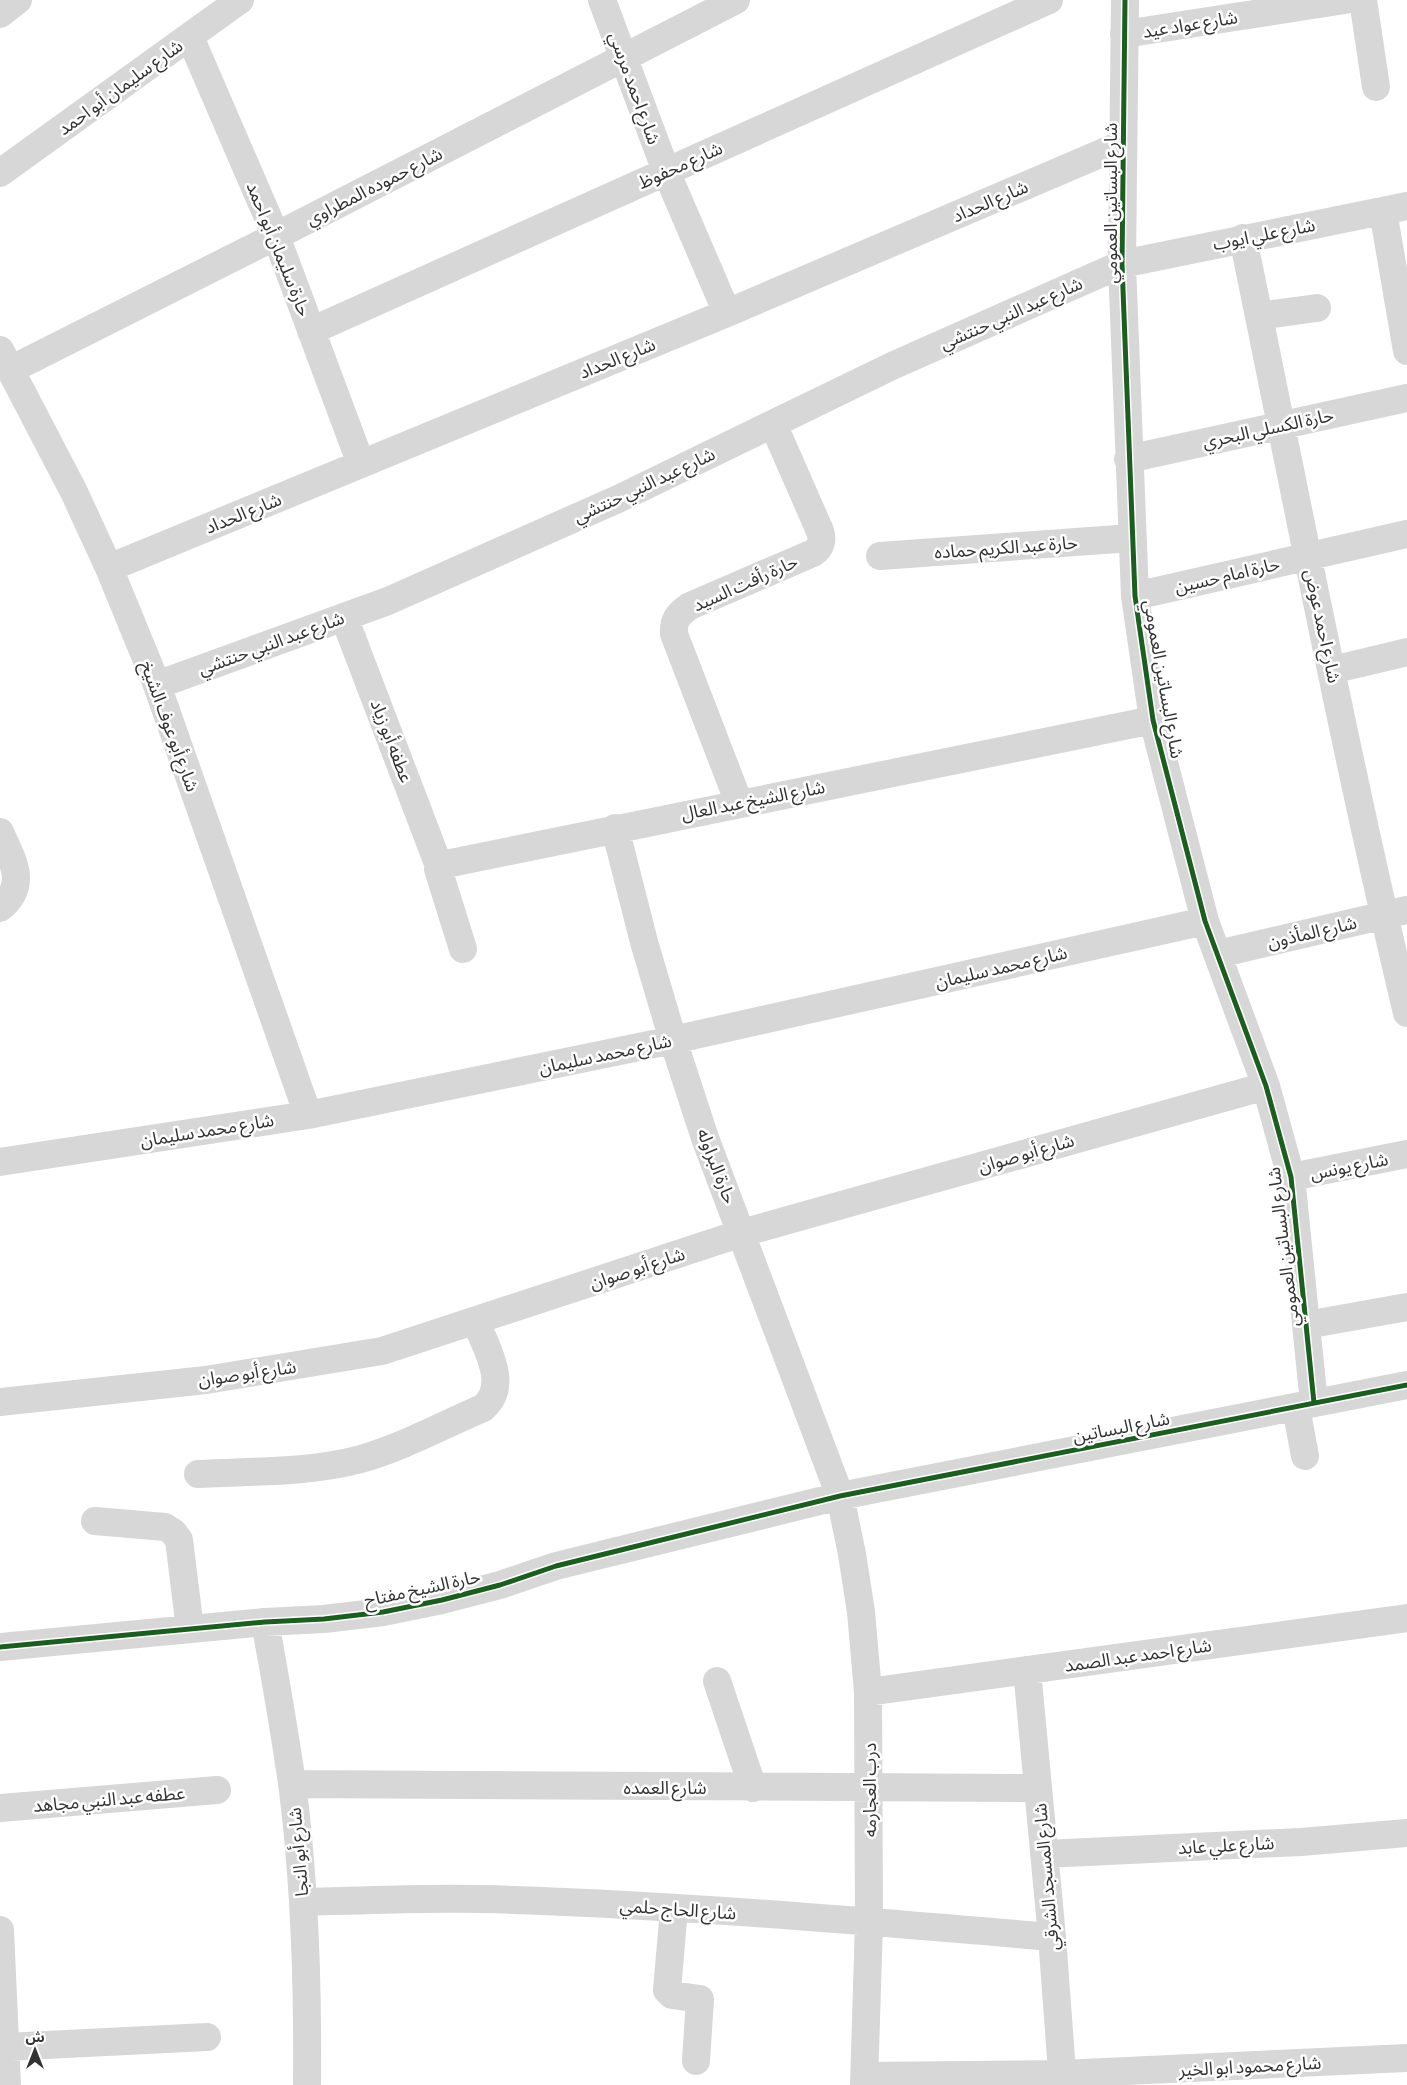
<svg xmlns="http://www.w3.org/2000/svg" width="1407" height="2085" font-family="'Asap Condensed','Noto Sans Arabic',sans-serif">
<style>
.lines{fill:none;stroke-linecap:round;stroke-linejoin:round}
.minor{stroke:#d7d7d7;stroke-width:28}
.cycleway-casing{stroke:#fff;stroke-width:8}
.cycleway{stroke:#1b5e20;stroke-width:5}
.labels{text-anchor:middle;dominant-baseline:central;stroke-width:5;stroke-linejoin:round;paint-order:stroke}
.street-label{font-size:18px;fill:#333;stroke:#fff}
</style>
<rect width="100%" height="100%" fill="#fff"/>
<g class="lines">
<path class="minor" d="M602 0 666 171 727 313
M1125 0 1122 264 1135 596 1153 720 1205 921 1266 1086 1291 1177 1314 1403
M1363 0 1376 87
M0 14 18 0
M1124 34 1345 0
M190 37 276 236 361 464
M0 173 240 0
M1383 211 1407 351
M1243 238C1296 497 1346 757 1407 1013
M1259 316 1317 308
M311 331 1049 0
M0 350 74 492 109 568 157 685 308 1115
M10 370 276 236 736 0
M1128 459 1407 398
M880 556 1132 538
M109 568 727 313 1123 144
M1135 596 1407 534
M344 617 439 866
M1332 670 1407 652
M157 685 388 601 618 499 892 366 1122 264 1407 206
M739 803 674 634C673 620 678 614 690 606L813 553C821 548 823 540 820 531L773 424
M615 828 644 942 673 1040 705 1138 840 1496 852 1554 861 1612 868 1692 869 1922 864 2085
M0 832C12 860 29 884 0 908
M463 949 438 869 441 865 1153 720
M1218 954 1407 910
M0 1162 308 1115 673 1040 1205 921
M1291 1177 1407 1154
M1306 1325 1407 1307
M0 1402 206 1380 382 1351 742 1233 1266 1086
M1296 1407 1305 1456
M198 1474C252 1471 309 1473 361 1459 403 1447 443 1425 483 1408 510 1385 486 1348 476 1322
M95 1521 165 1527 173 1532 179 1540 190 1629
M265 1622C275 1676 284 1729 292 1783 305 1883 308 1984 307 2085
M0 1647 265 1622 324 1619 383 1612 442 1600 500 1585 556 1566 840 1496 1407 1385
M1027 1670 1052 1937 1063 2085
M717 1681 753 1788
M868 1692 1407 1618
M292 1784 1038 1788
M0 1808 217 1790
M1045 1854 1301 1842 1407 1833
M303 1902C373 1900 444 1897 514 1900 694 1906 873 1922 1052 1937
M674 1909 667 1990 672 1995 700 1999 696 2061
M0 1930 7 2085
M6 2047 207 2037
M865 2076 1062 2074 1407 2058"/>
<g class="cycleway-casing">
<path id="cycleway" d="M1125 0 1122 264 1135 596 1153 720 1205 921 1266 1086 1291 1177 1314 1403
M0 1647 265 1622 324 1619 383 1612 442 1600 500 1585 556 1566 840 1496 1407 1385"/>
</g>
<use href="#cycleway" class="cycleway"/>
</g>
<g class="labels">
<g class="street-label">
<text transform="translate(1190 24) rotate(-9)">شارع عواد عيد</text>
<text transform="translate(120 87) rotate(-36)">شارع سليمان أبو احمد</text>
<text transform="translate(635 88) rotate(70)">شارع احمد مرسي</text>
<text transform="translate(680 165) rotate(-24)">شارع محفوظ</text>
<text transform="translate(374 186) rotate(-27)">شارع حموده المطراوي</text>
<text transform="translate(990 201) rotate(-23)">شارع الحداد</text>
<text transform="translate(1110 203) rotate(-90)">شارع البساتين العمومي</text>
<text transform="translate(1264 234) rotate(-11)">شارع علي ايوب</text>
<text transform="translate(279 249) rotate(68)">حارة سليمان أبو احمد</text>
<text transform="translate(1011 313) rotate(-24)">شارع عبد النبي حنتشي</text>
<text transform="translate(617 358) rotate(-22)">شارع الحداد</text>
<text transform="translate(1268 428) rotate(-12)">حارة الكسلي البحري</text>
<text transform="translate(644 485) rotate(-25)">شارع عبد النبي حنتشي</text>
<text transform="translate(243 513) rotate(-22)">شارع الحداد</text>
<text transform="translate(1006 547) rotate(-4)">حارة عبد الكريم حماده</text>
<text transform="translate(1227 575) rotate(-13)">حارة امام حسين</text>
<text transform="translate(745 583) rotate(-24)">حارة رأفت السيد</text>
<text transform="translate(1323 626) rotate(78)">شارع احمد عوض</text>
<text transform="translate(271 643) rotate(-20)">شارع عبد النبي حنتشي</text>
<text transform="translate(1164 679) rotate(80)">شارع البساتين العمومي</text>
<text transform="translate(170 726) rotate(70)">شارع أبو عوف الشيخ</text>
<text transform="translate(392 741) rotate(69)">عطفه أبو زياد</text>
<text transform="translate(753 800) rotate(-11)">شارع الشيخ عبد العال</text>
<text transform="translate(1312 932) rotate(-13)">شارع المأذون</text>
<text transform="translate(1001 967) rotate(-13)">شارع محمد سليمان</text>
<text transform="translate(605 1054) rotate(-12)">شارع محمد سليمان</text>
<text transform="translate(207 1130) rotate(-9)">شارع محمد سليمان</text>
<text transform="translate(1026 1153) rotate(-16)">شارع أبو صوان</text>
<text transform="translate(717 1166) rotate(69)">حارة البراوله</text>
<text transform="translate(1349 1166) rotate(-11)">شارع يونس</text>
<text transform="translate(1283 1247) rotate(-97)">شارع البساتين العمومي</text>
<text transform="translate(637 1268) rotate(-18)">شارع أبو صوان</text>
<text transform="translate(247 1373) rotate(-8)">شارع أبو صوان</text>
<text transform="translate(1121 1427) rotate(-11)">شارع البساتين</text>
<text transform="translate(422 1588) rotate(-12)">حارة الشيخ مفتاح</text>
<text transform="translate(1138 1655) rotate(-8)">شارع احمد عبد الصمد</text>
<text x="665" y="1787">شارع العمده</text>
<text transform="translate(869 1790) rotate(-90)">درب العجارمه</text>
<text transform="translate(109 1799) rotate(-5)">عطفه عبد النبي مجاهد</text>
<text transform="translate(1226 1845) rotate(-3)">شارع علي عابد</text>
<text transform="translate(298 1852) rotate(-95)">شارع أبو النجا</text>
<text transform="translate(1046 1877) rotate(-95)">شارع المسجد الشرقي</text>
<text transform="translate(678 1909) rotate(4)">شارع الحاج حلمي</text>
<text transform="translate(1250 2066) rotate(-3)">شارع محمود ابو الخير</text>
</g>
</g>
<g transform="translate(35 2050)" stroke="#ffffff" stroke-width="4" paint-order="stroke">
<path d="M0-4L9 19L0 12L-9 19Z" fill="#333333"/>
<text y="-8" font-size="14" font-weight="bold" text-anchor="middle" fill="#333333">ش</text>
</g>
</svg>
